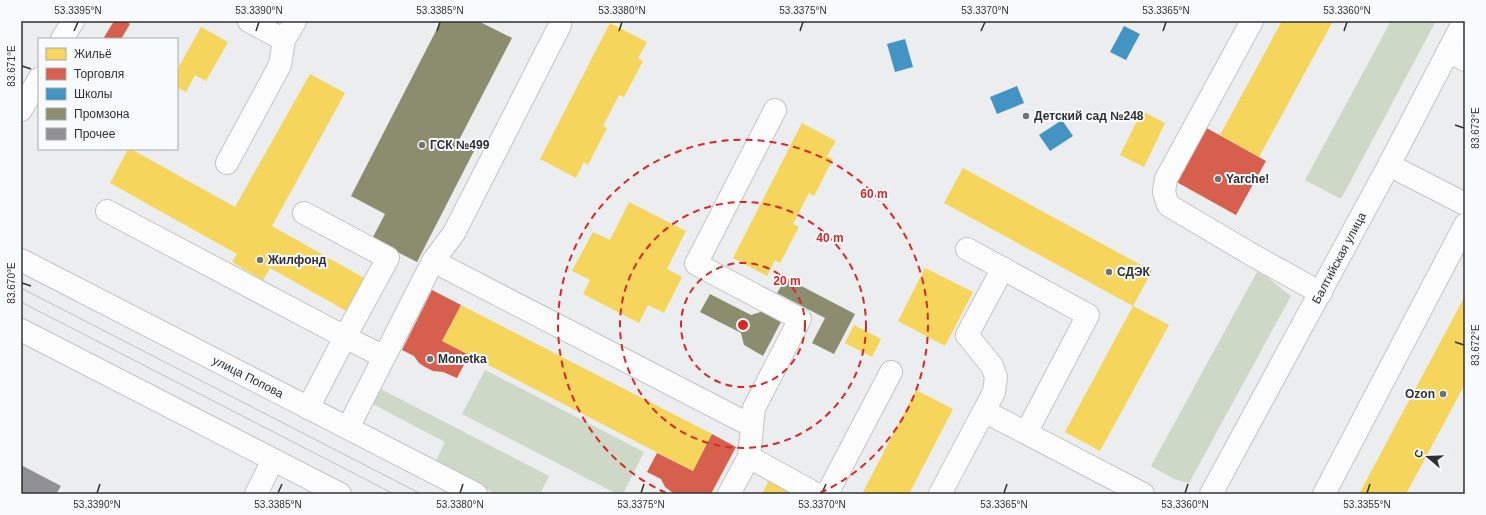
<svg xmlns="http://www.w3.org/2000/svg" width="1486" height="515" font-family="Arial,sans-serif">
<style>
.green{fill:#ced8c6}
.homes{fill:#f6d55c}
.shops{fill:#d6604d}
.schools{fill:#4393c3}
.industry{fill:#8c8c6e}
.building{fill:#929097}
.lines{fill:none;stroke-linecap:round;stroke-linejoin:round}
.minor-casing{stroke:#c3c4c5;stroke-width:24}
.major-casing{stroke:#c3c4c5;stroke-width:24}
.minor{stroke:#fcfcfd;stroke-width:22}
.major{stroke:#fcfcfd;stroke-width:22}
.tram{stroke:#c0c0c0;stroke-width:1}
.ticks{fill:none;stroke:#2f3031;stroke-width:1.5}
.ring{fill:none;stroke:#d62828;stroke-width:2;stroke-dasharray:7 5}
.poi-dot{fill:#717274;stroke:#f8fbfd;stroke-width:1.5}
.labels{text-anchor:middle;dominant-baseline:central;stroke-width:4;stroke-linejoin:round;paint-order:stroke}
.poi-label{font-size:12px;font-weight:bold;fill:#2f3031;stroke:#f8fbfd;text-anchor:start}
.street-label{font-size:12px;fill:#2f3031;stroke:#f8fbfd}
.centre{fill:#d62828;stroke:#f8fbfd;stroke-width:2}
.ring-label{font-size:12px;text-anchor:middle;font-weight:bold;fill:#d62828;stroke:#f8fbfd;stroke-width:4;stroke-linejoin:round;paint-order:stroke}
.neatline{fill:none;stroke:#2f3031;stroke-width:1.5}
.ticks-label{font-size:10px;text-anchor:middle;fill:#2f3031}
</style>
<rect width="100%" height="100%" fill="#ebedef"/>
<path class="green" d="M1391 21H1436L1341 199 1305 180Z
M1257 272 1267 277 1291 296 1189 483 1174 479 1151 466Z
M485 370 644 452 623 494H617L462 414Z
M375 386 549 476 540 494H496L435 463 445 442 367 401Z"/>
<path class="homes" d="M1282 21H1333L1259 157 1220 135Z
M610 23 647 42 638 58 643 61 624 97 619 95 603 126 607 128 588 165 584 162 576 178 540 159Z
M201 27 228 42 206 81 195 75 186 92 177 87V70Z
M310 74 345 93 272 226 366 279 348 312 270 268 263 280 232 262 237 254 110 183 128 149H131L235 207Z
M1142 111 1165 123 1144 167 1120 155Z
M802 123 836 141 827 156 833 159 814 196 809 193 793 224 799 227 780 263 775 260 767 276 733 258Z
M963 168 1152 271 1133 306 944 203Z
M629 202 686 231 667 269 682 277 664 313 648 305 639 323 583 294 590 280 572 271 593 232 610 240Z
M925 268 973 292 945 346 898 321Z
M1465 296V384L1406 494H1359Z
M461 305 712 434 693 471 442 341Z
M1133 306 1169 325 1100 451 1065 432Z
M854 325 881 339 872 357 845 343Z
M916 390 953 409 909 494H862Z
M770 478 800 494H762Z"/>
<path class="shops" d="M114 21H125L130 24 121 39H103Z
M1203 126 1266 161 1236 215 1173 180Z
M432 290 461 305 442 341 469 355 457 378 443 372 433 371 425 367 419 363 414 356 402 350Z
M712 434 736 447 711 494 673 493 665 487 661 479 647 472 657 453 693 471Z"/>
<path class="schools" d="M1124 26 1140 34 1126 60 1110 52Z
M905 39 913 67 895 72 887 44Z
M1017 86 1024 103 997 114 990 97Z
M1062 120 1073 136 1050 151 1039 135Z"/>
<path class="industry" d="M441 21H478L512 38 459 140 475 149 417 262 372 239 385 214 351 196Z
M786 278 855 314 834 354 812 343 825 318 777 293Z
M710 294 751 315 764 311 782 320 763 356 744 345 741 333 700 312Z"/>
<path class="building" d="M21 465 61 486 56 494H21Z"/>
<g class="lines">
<g class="minor-casing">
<path id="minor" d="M249 21 284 40 295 21
M1252 21 1166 179 1164 192 1168 205 1254 256 1321 293
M62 39 73 21
M1448 51 1465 60
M21 110 39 79
M227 163 280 65 284 40
M1389 165 1465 204
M107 211 345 337 308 408
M304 213 388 258 345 337 384 357
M967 249 1088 315 1026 433
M433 261 752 426
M1003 268 967 335 992 366 996 377 994 392 984 411 1143 494
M348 428 433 261 454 233 560 25
M749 457 816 494
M256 494 273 460
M729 494 749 457 754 408 800 319 696 264 775 110
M827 494 891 372
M940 494 984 411
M1324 494 1465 225"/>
</g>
<g class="major-casing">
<path id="major" d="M21 260 476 494
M21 330 340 494
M1211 494 1389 165 1464 21"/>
</g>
<use href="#minor" class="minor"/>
<use href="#major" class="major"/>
<path class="tram" d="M21 288 421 494
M21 302 394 494"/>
</g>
<path class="ticks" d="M74 31 78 22M256 31 259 22M437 31 440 22M619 31 622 22M800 31 803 22M981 31 985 22M1163 31 1166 22M1344 31 1347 22M22 66 31 69M1455 125 1464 128M22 283 31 286M1455 342 1464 345M97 493 100 484M278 493 282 484M460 493 463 484M641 493 644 484M822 493 826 484M1004 493 1007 484M1185 493 1188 484M1367 493 1370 484"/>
<g class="ring">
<circle cx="743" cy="325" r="62"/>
<circle cx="743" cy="325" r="123"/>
<path d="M666 493A185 185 0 1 1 820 493"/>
</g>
<g class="poi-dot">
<circle cx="1026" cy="116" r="4"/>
<circle cx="422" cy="145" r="4"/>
<circle cx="1218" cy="179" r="4"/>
<circle cx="260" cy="260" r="4"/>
<circle cx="1109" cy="272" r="4"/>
<circle cx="430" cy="359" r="4"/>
<circle cx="1443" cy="394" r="4"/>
</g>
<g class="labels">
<g class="poi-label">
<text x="1034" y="116">Детский сад №248</text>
<text x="430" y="145">ГСК №499</text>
<text x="1226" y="179">Yarche!</text>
<text x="268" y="260">Жилфонд</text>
<text x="1117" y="272">СДЭК</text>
<text x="438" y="359">Monetka</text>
<text x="1435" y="394" text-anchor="end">Ozon</text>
</g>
<g class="street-label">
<text transform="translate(1339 258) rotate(-62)">Балтийская улица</text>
<text transform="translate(248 377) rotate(27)">улица Попова</text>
</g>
</g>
<circle cx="743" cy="325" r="6" class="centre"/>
<g class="ring-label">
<text x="874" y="198">60 m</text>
<text x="830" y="242">40 m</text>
<text x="787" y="285">20 m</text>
</g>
<rect width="1486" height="515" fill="none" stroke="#f8fbfd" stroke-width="44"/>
<rect x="38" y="38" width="140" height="112" fill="#f8fbfd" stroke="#a8aaab"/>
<rect x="46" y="48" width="20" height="12" fill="#f6d55c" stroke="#a8aaab"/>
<text x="74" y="58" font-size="12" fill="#2f3031">Жильё</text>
<rect x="46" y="68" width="20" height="12" fill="#d6604d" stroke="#a8aaab"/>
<text x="74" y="78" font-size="12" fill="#2f3031">Торговля</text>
<rect x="46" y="88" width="20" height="12" fill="#4393c3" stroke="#a8aaab"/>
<text x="74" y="98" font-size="12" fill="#2f3031">Школы</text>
<rect x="46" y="108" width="20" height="12" fill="#8c8c6e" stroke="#a8aaab"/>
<text x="74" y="118" font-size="12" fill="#2f3031">Промзона</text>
<rect x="46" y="128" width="20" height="12" fill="#929097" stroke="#a8aaab"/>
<text x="74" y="138" font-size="12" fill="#2f3031">Прочее</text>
<g transform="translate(1428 457) rotate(289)" stroke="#f8fbfd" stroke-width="3" paint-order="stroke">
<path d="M0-3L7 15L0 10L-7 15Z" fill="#2f3031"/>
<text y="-6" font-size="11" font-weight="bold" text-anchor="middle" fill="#2f3031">С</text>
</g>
<rect x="22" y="22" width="1442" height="471" class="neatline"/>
<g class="ticks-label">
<text x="78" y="14">53.3395°N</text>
<text x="259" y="14">53.3390°N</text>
<text x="440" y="14">53.3385°N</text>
<text x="622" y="14">53.3380°N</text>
<text x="803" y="14">53.3375°N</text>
<text x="985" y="14">53.3370°N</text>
<text x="1166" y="14">53.3365°N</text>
<text x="1347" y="14">53.3360°N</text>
<text transform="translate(11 66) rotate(-90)" y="4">83.671°E</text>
<text transform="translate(1475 128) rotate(-90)" y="4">83.673°E</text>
<text transform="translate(11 283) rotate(-90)" y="4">83.670°E</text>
<text transform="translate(1475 345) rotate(-90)" y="4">83.672°E</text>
<text x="97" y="508">53.3390°N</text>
<text x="278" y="508">53.3385°N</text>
<text x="460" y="508">53.3380°N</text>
<text x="641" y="508">53.3375°N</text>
<text x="822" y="508">53.3370°N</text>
<text x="1004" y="508">53.3365°N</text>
<text x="1185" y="508">53.3360°N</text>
<text x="1367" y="508">53.3355°N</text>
</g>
</svg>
